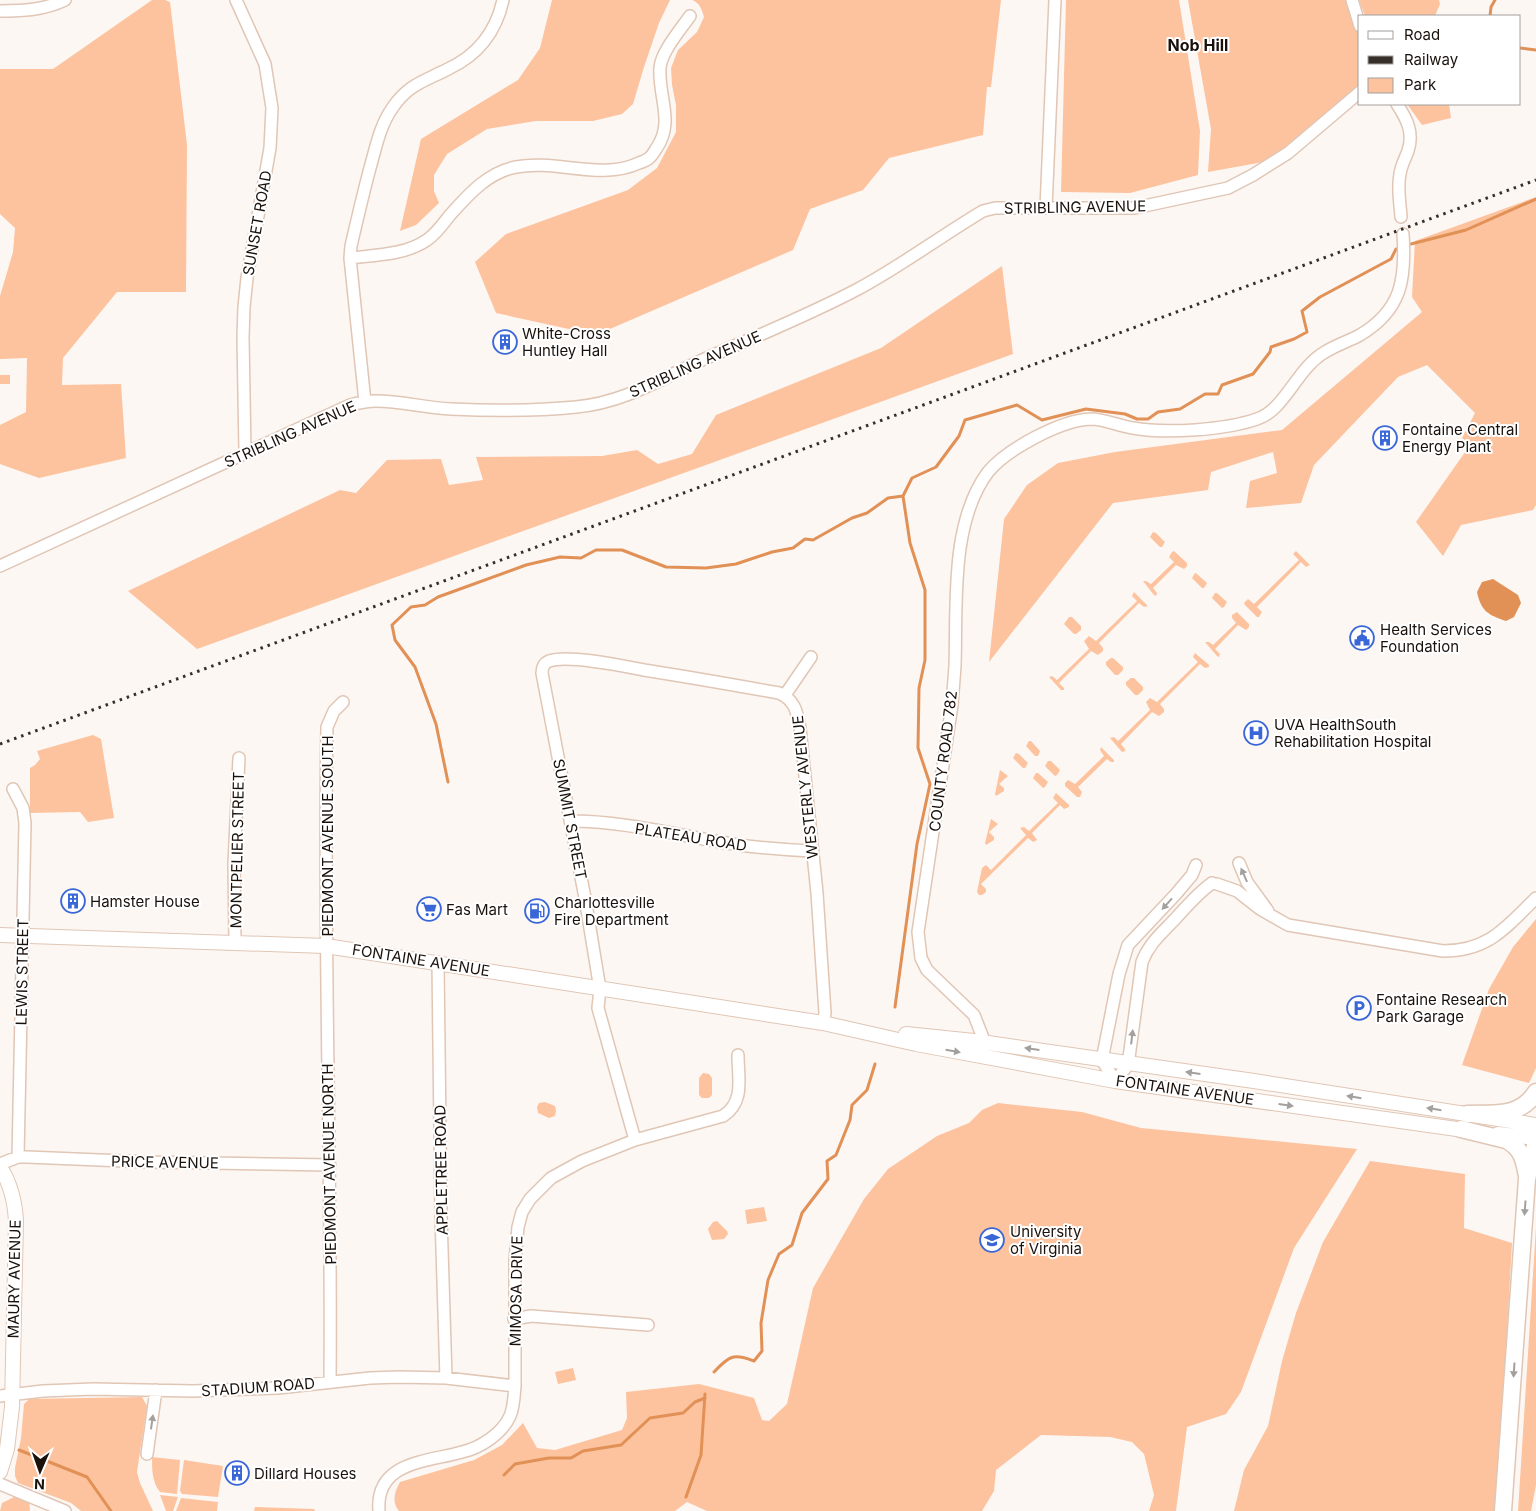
<svg xmlns="http://www.w3.org/2000/svg" width="1536" height="1511" font-family="Inter,sans-serif">
<style>
.green{fill:#fcc39e}
.water{fill:#e19056}
.lines{fill:none;stroke-linecap:round;stroke-linejoin:round}
.stream{stroke:#e19056;stroke-width:3}
.minor-casing{stroke:#e0c6b5;stroke-width:14}
.major-casing{stroke:#e0c6b5;stroke-width:16}
.highway-casing{stroke:#e0c6b5;stroke-width:19}
.minor{stroke:#fff;stroke-width:11}
.major{stroke:#fff;stroke-width:14}
.highway{stroke:#fff;stroke-width:16}
.rail{stroke:#362e28;stroke-width:3;stroke-dasharray:2.5 5;stroke-linecap:butt}
.oneway{fill:#a3a09d}
.labels{text-anchor:middle;dominant-baseline:central;stroke-width:4;stroke-linejoin:round;paint-order:stroke}
.street-label{font-size:15px;fill:#1a110b;stroke:#fff}
.poi-label{font-size:15px;fill:#1a110b;stroke:#fff;text-anchor:start}
.neighbourhood-label{font-size:16px;font-weight:bold;fill:#1a110b;stroke:#fff}
</style>
<rect width="100%" height="100%" fill="#fdf7f4"/>
<path class="green" d="M152 0H165L170 2 187 145 186 292H117L63 358 62 385 121 384 126 458 39 478 0 464V425L26 412 27 358 0 359V296L13 252 15 228 0 214V69H53Z
M552 0H670L659 23 644 67 633 104 622 114 593 121H536L487 129 447 154 434 175V191L439 203 416 225 400 231 421 139 518 80 540 48Z
M692 0H1001L991 87H987L983 135 889 158 863 190 810 209 793 250 596 335 496 313 475 262 506 234 628 190 657 168 676 132V105L672 85 671 68 678 50 697 32 704 17C702 10 700 3 692 0Z
M1066 0H1179L1200 131 1198 175 1130 193 1061 192Z
M1188 0H1350L1360 33V86L1322 121 1269 161 1208 172 1211 129Z
M1359 0H1439L1440 4 1435 16H1365Z
M1407 104H1449L1451 118 1422 125Z
M1536 197V505L1533 510 1461 525 1443 556 1416 522 1470 445 1462 438 1475 413 1427 365 1398 377 1314 465 1301 503 1246 508 1250 481 1277 473 1273 452 1211 472 1208 490 1113 503 989 662 1004 519 1027 485 1058 463 1115 452 1282 430 1422 312 1412 297 1415 241Z
M1002 266 1013 354 197 649 128 591 340 490 356 493 387 460 441 459 449 485 483 480 476 457 602 456 637 450 658 464 692 454 716 415 881 348Z
M0 375H10V384H0Z
M1153 532 1156 533 1165 542 1162 547H1160L1150 537Z
M1174 551 1187 563V566L1184 569 1176 565 1153 588 1157 593 1156 596 1154 595 1143 581H1146L1151 584 1174 562 1169 557 1172 552Z
M1296 551 1310 565 1306 567 1301 562 1257 607 1262 612 1259 617H1257L1245 605 1244 603 1248 599 1254 604 1299 560 1293 554Z
M1195 573 1197 574 1207 583 1204 588H1202L1192 578Z
M1134 592 1148 606 1144 607 1139 603 1099 643 1103 648V651L1098 655 1091 651 1059 683 1064 688V690H1061L1049 677 1052 676 1057 680 1089 649 1084 641 1089 636 1096 641 1137 601 1132 596Z
M1215 593H1217L1227 602 1224 607 1222 608 1212 598Z
M1237 612 1249 624V627L1246 630 1238 625 1215 649 1220 654 1219 657 1217 656 1205 642H1209L1213 645 1236 623 1232 618V615Z
M1069 617H1072L1081 626V630L1076 634H1074L1064 624Z
M1195 653 1209 665V667L1205 668 1200 664 1160 704 1164 709V712L1159 716 1152 712 1121 744 1125 749V751L1122 752 1110 738 1114 737 1118 741 1150 710 1146 702 1150 698 1157 702 1198 662 1193 657Z
M1111 658H1113L1123 667V670L1118 675H1115L1106 665V662Z
M1131 678H1134L1143 687V690L1138 695H1135L1126 685V682Z
M93 735 101 739 114 818 88 822 80 812 30 813V768L35 765 40 759 37 751Z
M1029 741H1031L1040 751 1038 756H1035L1026 746Z
M1101 747 1114 760V762H1111L1107 759 1078 787 1082 792 1080 797H1077L1065 786V783L1068 780 1075 784 1104 756 1100 750Z
M1016 753 1019 754 1028 763 1025 768H1023L1013 758Z
M1048 761H1051L1060 770 1057 775 1055 776 1045 766Z
M1000 770 1008 776 999 784 1004 788V791L996 796 995 794Z
M1036 773H1038L1048 782 1045 787 1043 788 1033 778Z
M1056 793 1069 805V807L1064 809 1060 805 1032 833 1037 840 1033 842 1028 838 981 884 986 889V892L982 895H979L977 892 982 868 986 865 991 870 1026 835 1020 828 1024 827 1029 831 1058 803 1053 798Z
M991 819 998 824 989 832 994 837V840L986 845 985 843Z
M1536 919V1068L1529 1083 1462 1065 1489 989 1513 947Z
M703 1073 709 1074 712 1078V1095L709 1098H702L699 1095V1078Z
M545 1102 555 1106 556 1111 555 1116 549 1118 538 1113 537 1107 539 1103Z
M998 1103 1082 1112 1141 1128 1357 1149 1294 1248 1241 1392 1226 1414 1187 1427 1176 1511H1149L1154 1495 1144 1454 1132 1442 1110 1437 1041 1435 996 1470 994 1491 982 1511H707L687 1502 675 1511H399C391 1502 395 1491 400 1482L474 1460 502 1445 523 1423 537 1448 555 1450 622 1430 627 1418 626 1392 699 1384 754 1398 762 1420 769 1421 787 1404 813 1288 864 1199 888 1169 937 1136 969 1123 982 1110Z
M1370 1161 1465 1174 1464 1228 1512 1243 1497 1511H1234L1244 1470 1268 1426 1282 1361 1296 1313 1323 1242Z
M764 1207 767 1221 747 1224 745 1210Z
M717 1221 727 1231 728 1234 724 1239 712 1240 708 1229 713 1222Z
M1536 1227V1485L1531 1511H1518Z
M573 1368 576 1380 558 1384 555 1372Z
M142 1397 147 1406 137 1472 140 1483 153 1511H81L71 1503 18 1483 15 1476V1468L21 1438 24 1404 29 1399Z
M152 1457 180 1460 177 1494 160 1492C152 1482 152 1470 152 1457Z
M184 1460 223 1466 218 1497 182 1494 180 1491Z
M160 1495 178 1497 173 1511H166Z
M14 1497 29 1500 30 1511H0L2 1503Z
M181 1498 218 1502 217 1511H176Z
M255 1507 314 1509 315 1511H254Z"/>
<path class="water" d="M1493 579 1518 595 1521 603 1514 617 1506 621C1488 615 1481 611 1477 592L1482 582Z"/>
<g class="lines">
<path class="stream" d="M1490 16 1491 7 1495 0
M1520 48 1536 50
M1411 244 1466 230 1536 199
M448 782 436 724 415 667 395 640 392 625 411 607 425 605 438 597 526 565 560 557 581 558 596 550H622L666 567 706 568 736 564 772 552 793 548 805 539 813 540 852 518 867 513 888 498 903 496
M895 1007 917 844 930 784 918 748 919 688 925 660V590L910 543 903 496 912 478 936 467 959 436 965 420 1017 405 1042 420 1086 409 1125 414 1137 419H1148L1158 412 1180 409 1205 394H1218L1222 385 1253 374 1270 352 1271 347 1294 339 1307 332 1302 311 1320 297 1391 259 1396 249
M714 1372C729 1356 733 1353 754 1361L762 1351 761 1323 768 1280 779 1254 792 1245 802 1213 828 1179 827 1161 836 1155 850 1120 852 1105 867 1090 875 1064
M19 1450 87 1477 111 1511
M504 1475 515 1464 549 1458H571L583 1451 621 1445 650 1418 683 1413 695 1402 705 1398
M686 1497 701 1455 705 1394"/>
<g class="minor-casing">
<path id="minor" d="M236 0 265 64 272 108 270 148 247 278 244 307 243 337 245 453
M1352 0 1360 26
M0 11C23 11 44 10 65 0
M1397 104C1407 119 1414 133 1408 151 1405 159 1401 166 1400 174 1397 188 1400 202 1401 217
M1046 208 1055 0
M350 258C376 255 405 255 427 240 436 234 443 224 450 215 468 195 488 172 516 167 557 159 600 181 639 163 642 162 647 160 649 158 652 156 654 152 656 149 675 122 658 97 660 68 661 52 681 29 690 16
M365 402 350 258 351 246C357 220 363 194 370 168 376 147 380 125 393 107 409 84 425 81 448 69 478 55 496 32 503 0
M0 566 350 405C358 403 367 401 376 401 401 401 426 408 451 409 492 411 535 411 576 407 622 403 659 380 700 361 752 338 807 316 858 289 901 266 941 236 983 211L995 208H1135L1228 188 1253 175 1288 153 1360 92
M785 695 811 657
M13 789 23 808 25 823 18 1157
M571 821C627 821 683 837 739 845 763 848 787 850 812 851
M1239 863 1247 882 1268 911
M1196 865 1192 875 1176 894 1128 945 1119 974 1102 1060 1115 1081 1128 1065 1142 962C1149 943 1163 932 1176 918 1187 906 1198 893 1212 883
M1217 884 1237 891 1260 909 1288 925 1443 951C1489 951 1506 927 1536 898
M235 942 234 864 239 758
M438 962 441 1216 446 1378
M985 1043 974 1015 927 970 921 958 918 932 952 705C953 692 954 679 955 666 957 605 950 523 988 472 1007 449 1061 420 1091 419 1105 419 1118 426 1133 428 1166 434 1225 430 1257 419 1285 410 1297 368 1325 352 1336 345 1349 341 1360 335 1402 310 1406 279 1403 234
M635 1140 598 1008 600 989 585 898 542 673C542 668 544 663 549 661 568 654 623 666 644 670 689 677 734 685 779 693 795 700 797 712 800 728L817 893 825 1013 823 1023
M0 1164 18 1157H27L148 1162 330 1165
M514 1319 531 1316 648 1325
M330 1382C332 1163 323 945 327 727L334 711 343 702
M0 1396 43 1391 93 1389 193 1391 278 1388 370 1378 399 1377 446 1378 515 1386
M147 1454 156 1390
M0 1484 65 1511
M379 1511C375 1461 428 1462 462 1452 480 1448 502 1434 510 1416 514 1407 514 1396 515 1386V1260L518 1227 522 1212 530 1199 551 1178 582 1161 635 1140 723 1116C745 1102 738 1078 738 1055"/>
</g>
<g class="major-casing">
<path id="major" d="M0 935 326 946 823 1023 916 1044 1115 1081 1471 1131
M906 1034 974 1041 1254 1081 1536 1125
M1498 1134 1536 1138
M0 1167C11 1184 15 1202 16 1221L12 1407 7 1449 0 1472"/>
</g>
<g class="highway-casing">
<path id="highway" d="M1467 1114C1493 1113 1520 1118 1536 1092
M1461 1129 1506 1140C1522 1148 1524 1160 1527 1176
M1503 1511 1527 1179 1536 1142"/>
</g>
<use href="#minor" class="minor"/>
<use href="#major" class="major"/>
<use href="#highway" class="highway"/>
<path class="rail" d="M0 744 1536 180"/>
</g>
<defs><path id="oneway-solid" d="M-6-.8H1V-3.2L6.5 0L1 3.2V.8H-6Z" transform="scale(1.25)"/></defs>
<g class="oneway">
<use href="#oneway-solid" transform="translate(1244 875) rotate(-114)"/>
<use href="#oneway-solid" transform="translate(1167 904) rotate(132)"/>
<use href="#oneway-solid" transform="translate(1132 1037) rotate(-83)"/>
<use href="#oneway-solid" transform="translate(1032 1049) rotate(-172)"/>
<use href="#oneway-solid" transform="translate(953 1051) rotate(10)"/>
<use href="#oneway-solid" transform="translate(1193 1073) rotate(-172)"/>
<use href="#oneway-solid" transform="translate(1354 1097) rotate(-171)"/>
<use href="#oneway-solid" transform="translate(1286 1105) rotate(8)"/>
<use href="#oneway-solid" transform="translate(1434 1109) rotate(-171)"/>
<use href="#oneway-solid" transform="translate(1525 1208) rotate(94)"/>
<use href="#oneway-solid" transform="translate(1514 1370) rotate(94)"/>
<use href="#oneway-solid" transform="translate(152 1422) rotate(-82)"/>
</g>
<defs>
<g id="building-ring" transform="scale(1.25)"><circle r="9.5" fill="#fff" stroke="#3a67d7" stroke-width="1.5"/><path d="M-4-6H4V6H1V3H-1V6H-4ZM-2.5-4.3h1.7v1.8h-1.7ZM.8-4.3h1.7v1.8H.8ZM-2.5-1h1.7V.8h-1.7ZM.8-1h1.7V.8H.8Z" fill="#3a67d7"/></g>
<g id="civic-ring" transform="scale(1.25)"><circle r="9.5" fill="#fff" stroke="#3a67d7" stroke-width="1.5"/><path d="M-.6-6.5H3V-4.5H.6V-3L4-1V1h2V6H-6V1h2V-1L-.6-3ZM-1.2 2.5V6h2.4V2.5Z" fill="#3a67d7"/></g>
<g id="hospital-ring" transform="scale(1.25)"><circle r="9.5" fill="#fff" stroke="#3a67d7" stroke-width="1.5"/><path d="M-5-5h3v3.5h4V-5h3V5h-3V1.5h-4V5h-3Z" fill="#3a67d7"/></g>
<g id="supermarket-ring" transform="scale(1.25)"><circle r="9.5" fill="#fff" stroke="#3a67d7" stroke-width="1.5"/><path d="M-6-5.5h2.5l.6 2H6L4.5 2H-2.5L-4.4-4H-6ZM-1.5 3.2a1.3 1.3 0 1 0 .1 0ZM3 3.2a1.3 1.3 0 1 0 .1 0Z" fill="#3a67d7"/></g>
<g id="fuel-ring" transform="scale(1.25)"><circle r="9.5" fill="#fff" stroke="#3a67d7" stroke-width="1.5"/><path d="M-5.5-6h7V0h2V4h1.3V-2.5L3-4.5l.8-.8L6-3V5H2.5V1h-1V6h-7ZM-4.2-4.7v3.2H.2V-4.7Z" fill="#3a67d7"/></g>
<g id="parking-ring" transform="scale(1.25)"><circle r="9.5" fill="#fff" stroke="#3a67d7" stroke-width="1.5"/><path d="M-3.5-5.5H1a3.5 3.5 0 0 1 0 7H-1V5.5H-3.5ZM-1-3.4V-.6H.8a1.4 1.4 0 0 0 0-2.8Z" fill="#3a67d7"/></g>
<g id="university-ring" transform="scale(1.25)"><circle r="9.5" fill="#fff" stroke="#3a67d7" stroke-width="1.5"/><path d="M0-5L7-2L0 1L-7-2ZM-4 1L0 2.5L4 1V4Q0 6-4 4Z" fill="#3a67d7"/></g>
</defs>
<g fill-rule="evenodd">
<use href="#building-ring" x="505" y="342"/>
<use href="#building-ring" x="1385" y="438"/>
<use href="#civic-ring" x="1362" y="638"/>
<use href="#hospital-ring" x="1256" y="733"/>
<use href="#building-ring" x="73" y="901"/>
<use href="#supermarket-ring" x="429" y="909"/>
<use href="#fuel-ring" x="537" y="911"/>
<use href="#parking-ring" x="1359" y="1008"/>
<use href="#university-ring" x="992" y="1240"/>
<use href="#building-ring" x="237" y="1473"/>
</g>
<g class="labels">
<g class="street-label">
<text transform="translate(1075 207) rotate(-1)">STRIBLING AVENUE</text>
<text transform="translate(257 223) rotate(-80)">SUNSET ROAD</text>
<text transform="translate(695 364) rotate(-24)">STRIBLING AVENUE</text>
<text transform="translate(290 434) rotate(-24)">STRIBLING AVENUE</text>
<text transform="translate(943 761) rotate(-83)">COUNTY ROAD 782</text>
<text transform="translate(805 787) rotate(-96)">WESTERLY AVENUE</text>
<text transform="translate(570 819) rotate(79)">SUMMIT STREET</text>
<text transform="translate(327 836) rotate(-90)">PIEDMONT AVENUE SOUTH</text>
<text transform="translate(691 837) rotate(9)">PLATEAU ROAD</text>
<text transform="translate(237 850) rotate(-89)">MONTPELIER STREET</text>
<text transform="translate(421 960) rotate(9)">FONTAINE AVENUE</text>
<text transform="translate(22 972) rotate(-89)">LEWIS STREET</text>
<text transform="translate(1185 1090) rotate(8)">FONTAINE AVENUE</text>
<text transform="translate(165 1162) rotate(1)">PRICE AVENUE</text>
<text transform="translate(329 1164) rotate(-91)">PIEDMONT AVENUE NORTH</text>
<text transform="translate(441 1170) rotate(-91)">APPLETREE ROAD</text>
<text transform="translate(14 1279) rotate(-89)">MAURY AVENUE</text>
<text transform="translate(516 1291) rotate(-89)">MIMOSA DRIVE</text>
<text transform="translate(258 1387) rotate(-4)">STADIUM ROAD</text>
</g>
<g class="poi-label">
<text x="522" y="333">White-Cross<tspan x="522" dy="17">Huntley Hall</tspan></text>
<text x="1402" y="429">Fontaine Central<tspan x="1402" dy="17">Energy Plant</tspan></text>
<text x="1380" y="629">Health Services<tspan x="1380" dy="17">Foundation</tspan></text>
<text x="1274" y="724">UVA HealthSouth<tspan x="1274" dy="17">Rehabilitation Hospital</tspan></text>
<text x="90" y="901">Hamster House</text>
<text x="554" y="902">Charlottesville<tspan x="554" dy="17">Fire Department</tspan></text>
<text x="446" y="909">Fas Mart</text>
<text x="1376" y="999">Fontaine Research<tspan x="1376" dy="17">Park Garage</tspan></text>
<text x="1010" y="1231">University<tspan x="1010" dy="17">of Virginia</tspan></text>
<text x="254" y="1473">Dillard Houses</text>
</g>
<g class="neighbourhood-label">
<text x="1198" y="45">Nob Hill</text>
</g>
</g>
<rect x="1358" y="15" width="162" height="90" fill="#ffffff" stroke="#a3a09d"/>
<rect x="1368" y="31" width="25" height="8" fill="#ffffff" stroke="#a3a09d"/>
<text x="1404" y="40" font-size="15" fill="#1a110b">Road</text>
<rect x="1368" y="56" width="25" height="8" fill="#362e28" stroke="#a3a09d"/>
<text x="1404" y="65" font-size="15" fill="#1a110b">Railway</text>
<rect x="1368" y="78" width="25" height="15" fill="#fcc39e" stroke="#a3a09d"/>
<text x="1404" y="90" font-size="15" fill="#1a110b">Park</text>
<g transform="translate(40 1471) rotate(182)" stroke="#ffffff" stroke-width="4" paint-order="stroke">
<path d="M0-4L9 19L0 12L-9 19Z" fill="#1a110b"/>
<text y="-8" font-size="14" font-weight="bold" text-anchor="middle" fill="#1a110b">N</text>
</g>
</svg>
